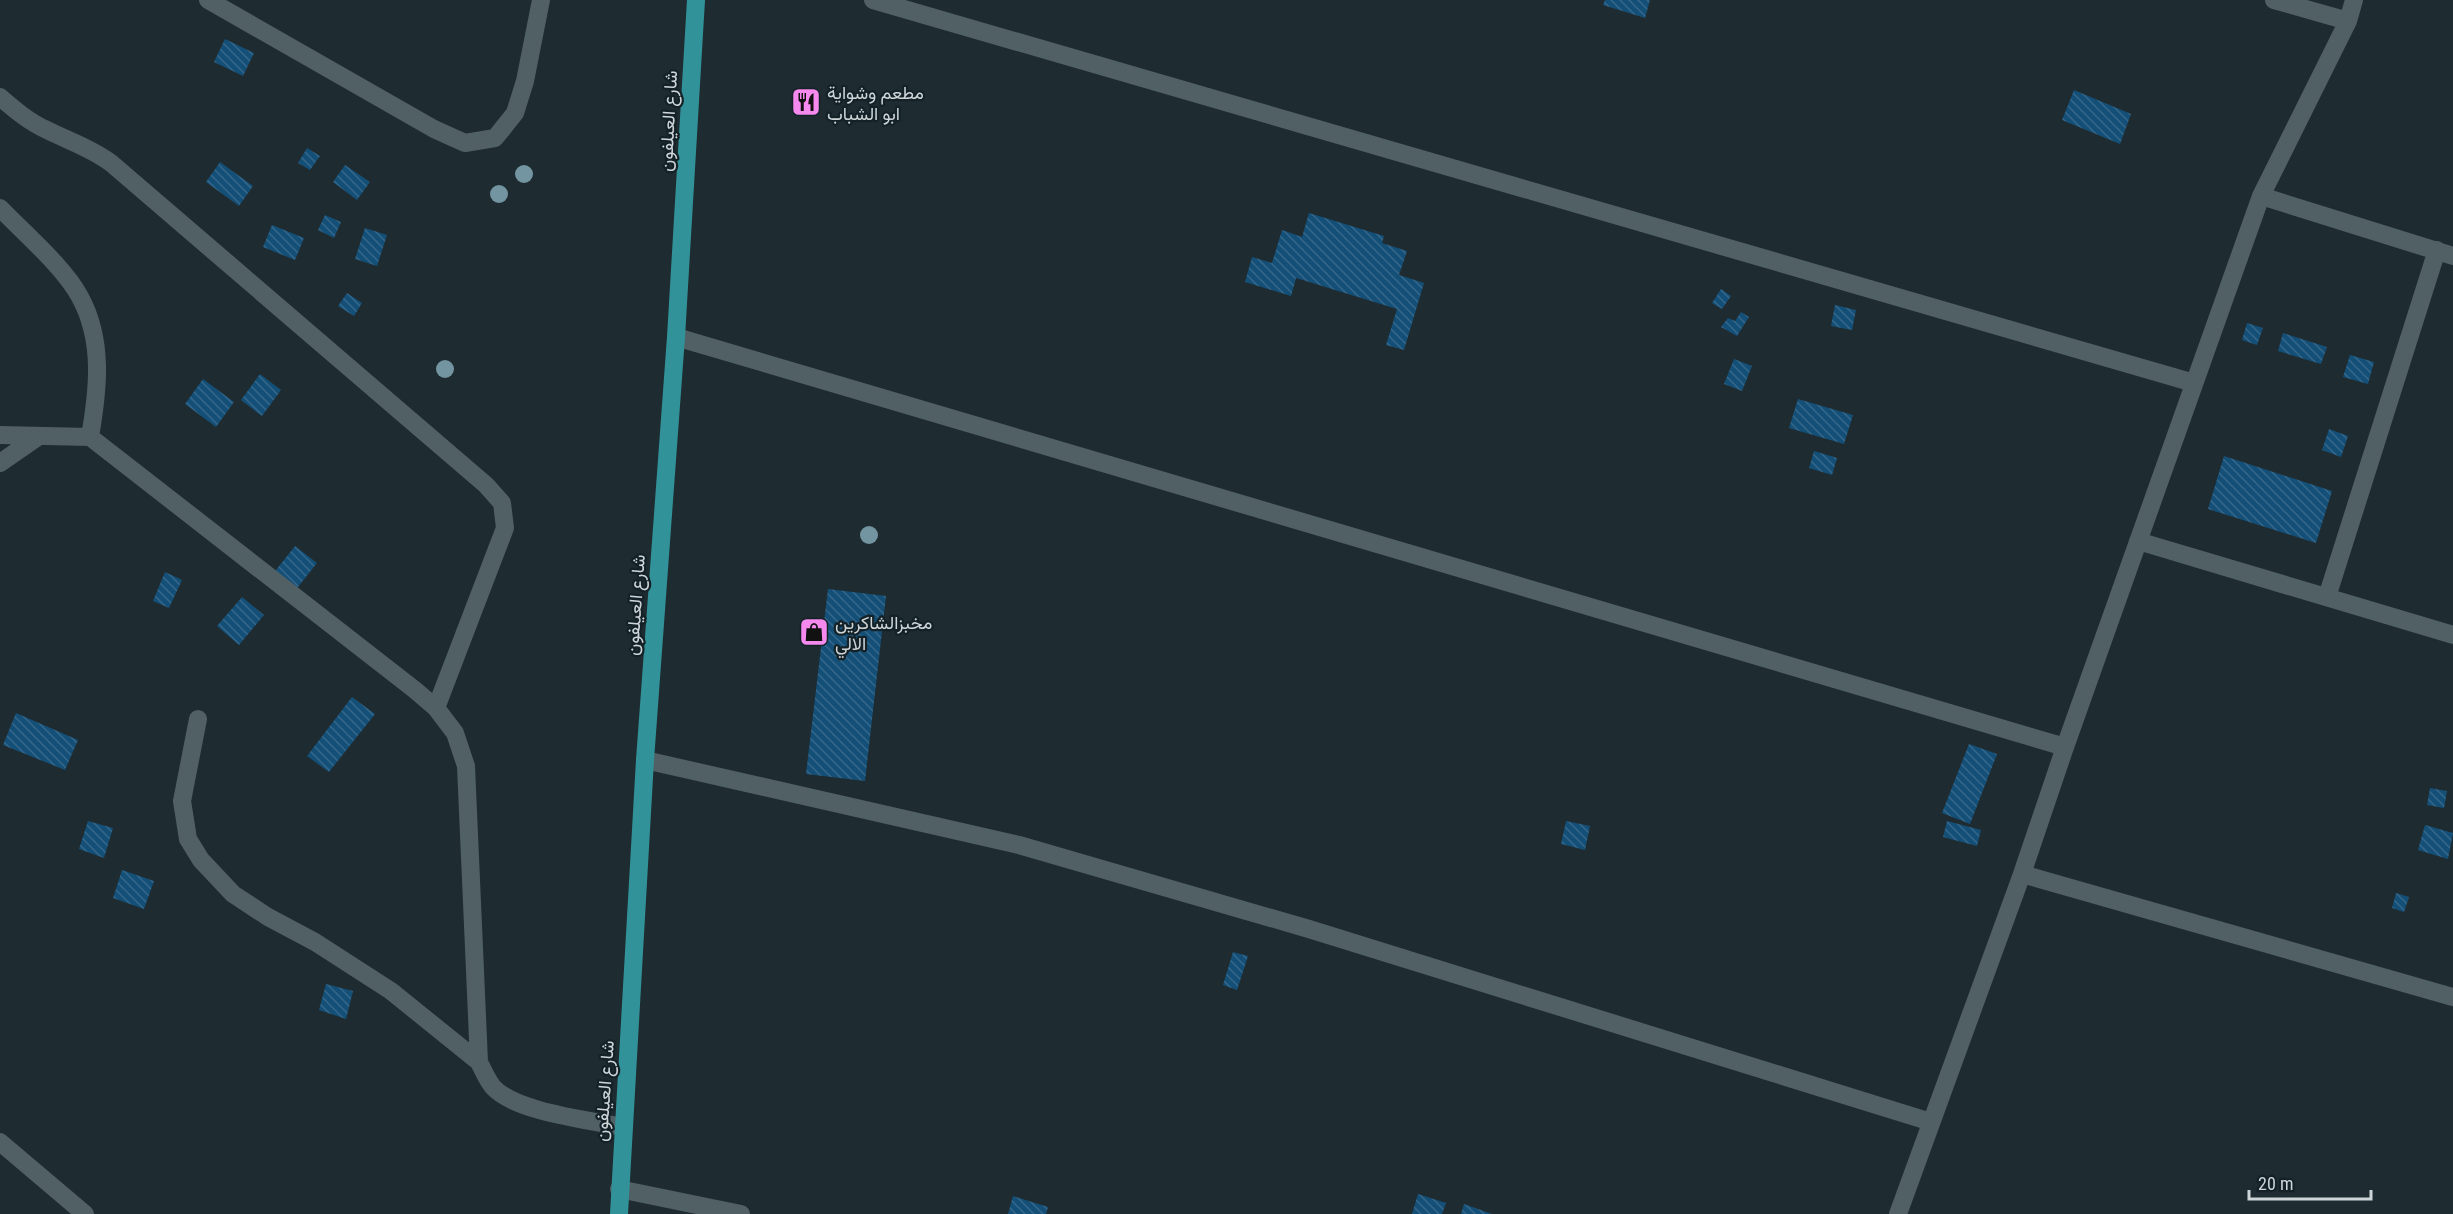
<svg xmlns="http://www.w3.org/2000/svg" width="2453" height="1214" font-family="'Roboto Condensed',Vazirmatn,sans-serif">
<style>
.building{fill:url(#building-back-hatch)}
.lines{fill:none;stroke-linecap:round;stroke-linejoin:round}
.minor{stroke:#506065;stroke-width:18}
.highway{stroke:#319399;stroke-width:18}
.tree{fill:#7394a1}
.labels{text-anchor:middle;dominant-baseline:central;stroke-width:4.5;stroke-linejoin:round;paint-order:stroke}
.poi-label{font-size:18px;fill:#cdd5d9;stroke:#142227;text-anchor:start}
.street-label{font-size:18px;fill:#cdd5d9;stroke:#142227}
</style>
<defs>
<pattern id="building-back-hatch" width="6" height="6" patternUnits="userSpaceOnUse" patternTransform="scale(1.5)"><rect width="6" height="6" fill="#144f78"/><path d="M-1 5l2 2M0 0l6 6M5-1l2 2" fill="none" stroke="#35678b"/></pattern>
</defs>
<rect width="100%" height="100%" fill="#1e2c31"/>
<path class="building" d="M1605 0H1650L1645 18 1603 5Z
M225 39 254 53 243 76 214 62Z
M2074 90 2131 114 2120 144 2062 120Z
M307 148 320 156 310 170 298 163Z
M220 162 253 186 239 206 206 182Z
M345 165 370 182 357 200 333 182Z
M1309 213 1384 236 1382 243 1407 251 1399 275 1424 283 1404 350 1386 345 1397 309 1296 278 1291 296 1245 282 1252 257 1272 263 1282 230 1302 237Z
M325 215 341 222 334 238 318 230Z
M272 225 304 238 295 260 263 247Z
M365 228 387 235 377 266 355 259Z
M1721 289 1731 296 1722 309 1712 303Z
M347 293 362 303 354 316 338 306Z
M1835 305 1856 310 1852 330 1831 326Z
M1741 312 1749 317 1737 336 1721 327 1728 318 1735 321Z
M2247 323 2263 328 2257 345 2242 340Z
M2283 333 2327 347 2321 364 2278 351Z
M2350 355 2374 362 2368 384 2343 377Z
M1734 359 1752 366 1742 391 1724 384Z
M260 374 281 390 262 416 241 400Z
M203 379 234 402 216 427 185 404Z
M1798 399 1853 415 1844 444 1789 428Z
M2329 429 2348 436 2341 457 2322 450Z
M1814 451 1837 458 1832 475 1809 468Z
M2224 456 2332 491 2316 543 2208 509Z
M295 546 317 563 294 592 272 575Z
M165 572 182 580 169 608 153 601Z
M828 589 886 596 865 781 806 774Z
M242 597 264 615 239 645 217 626Z
M352 697 375 714 329 772 307 756Z
M16 713 78 740 65 770 3 745Z
M1969 744 1997 754 1970 824 1942 813Z
M2430 788 2447 791 2444 808 2427 805Z
M88 821 113 828 104 858 79 849Z
M1566 821 1590 826 1585 850 1561 844Z
M1947 821 1981 830 1977 846 1943 837Z
M2425 825 2453 833 2448 859 2418 850Z
M122 870 154 881 144 909 113 898Z
M2396 893 2409 897 2404 912 2392 908Z
M1233 952 1248 956 1237 990 1223 985Z
M326 984 353 991 346 1019 319 1010Z
M1418 1194 1446 1203 1442 1214H1412Z
M1013 1196 1048 1207 1046 1214H1008Z
M1464 1204 1492 1214H1461Z"/>
<g class="lines">
<path class="minor" d="M208 0 434 129 465 143 495 138 515 113 525 81 541 0
M873 0 2194 383
M2274 0 2348 21
M0 97C15 110 29 122 47 130 69 141 91 148 111 163L486 485 502 503 505 528 436 708
M2261 196 2453 256
M0 208C24 233 64 267 80 297 104 341 98 390 90 437L415 690 436 708 455 733 466 766 479 1062C483 1070 487 1080 493 1087 515 1112 589 1120 623 1127
M676 337 2065 747
M0 435 90 437
M0 463 39 436
M2138 541 2453 635
M2327 597 2437 250
M198 719 182 801 188 839 201 860 233 894 268 917 315 942 391 991 479 1062
M645 760 1019 845 1309 929 1931 1122
M2022 874 2453 997
M0 1142 85 1214
M619 1189 741 1214
M1898 1214 2022 874 2065 747 2261 196 2348 21 2354 0"/>
<path class="highway" d="M619 1214 645 760 676 337 696 0"/>
</g>
<g class="tree">
<circle cx="524" cy="174" r="9"/>
<circle cx="499" cy="194" r="9"/>
<circle cx="445" cy="369" r="9"/>
<circle cx="869" cy="535" r="9"/>
</g>
<defs>
<g id="restaurant-square" transform="scale(1.5)"><rect x="-9" y="-9" width="18" height="18" rx="4" fill="#f689ed" stroke="#142227"/><path d="M-5-6h1v4h1v-4h1v4h1v-4h1v5L-1.5 .5V6h-2V.5L-5-1ZM5-6V6H3V1.5H1.5Q1.5-4 5-6Z" fill="#111"/></g>
<g id="shop-square" transform="scale(1.5)"><rect x="-9" y="-9" width="18" height="18" rx="4" fill="#f689ed" stroke="#142227"/><path d="M-5-2.5h2.3a2.7 3.5 0 0 1 5.4 0H5L5.5 6h-11ZM-1.5-2.5h3a1.5 2.3 0 0 0-3 0Z" fill="#111"/></g>
</defs>
<g fill-rule="evenodd">
<use href="#restaurant-square" x="806" y="102"/>
<use href="#shop-square" x="814" y="632"/>
</g>
<g class="labels">
<g class="poi-label">
<text x="827" y="92">مطعم وشواية<tspan x="827" dy="21">ابو الشباب</tspan></text>
<text x="835" y="622">مخبزالشاكرين<tspan x="835" dy="21">الالي</tspan></text>
</g>
<g class="street-label">
<text transform="translate(668 121) rotate(-87)">شارع العيلفون</text>
<text transform="translate(635 605) rotate(-86)">شارع العيلفون</text>
<text transform="translate(604 1091) rotate(-86)">شارع العيلفون</text>
</g>
</g>
<path d="M2249 1190v9h122v-9" fill="none" stroke="#cdd5d9" stroke-width="3"/>
<text x="2258" y="1190" font-size="18" fill="#cdd5d9" stroke="#142227" stroke-width="4.5" paint-order="stroke">20 m</text>
</svg>
